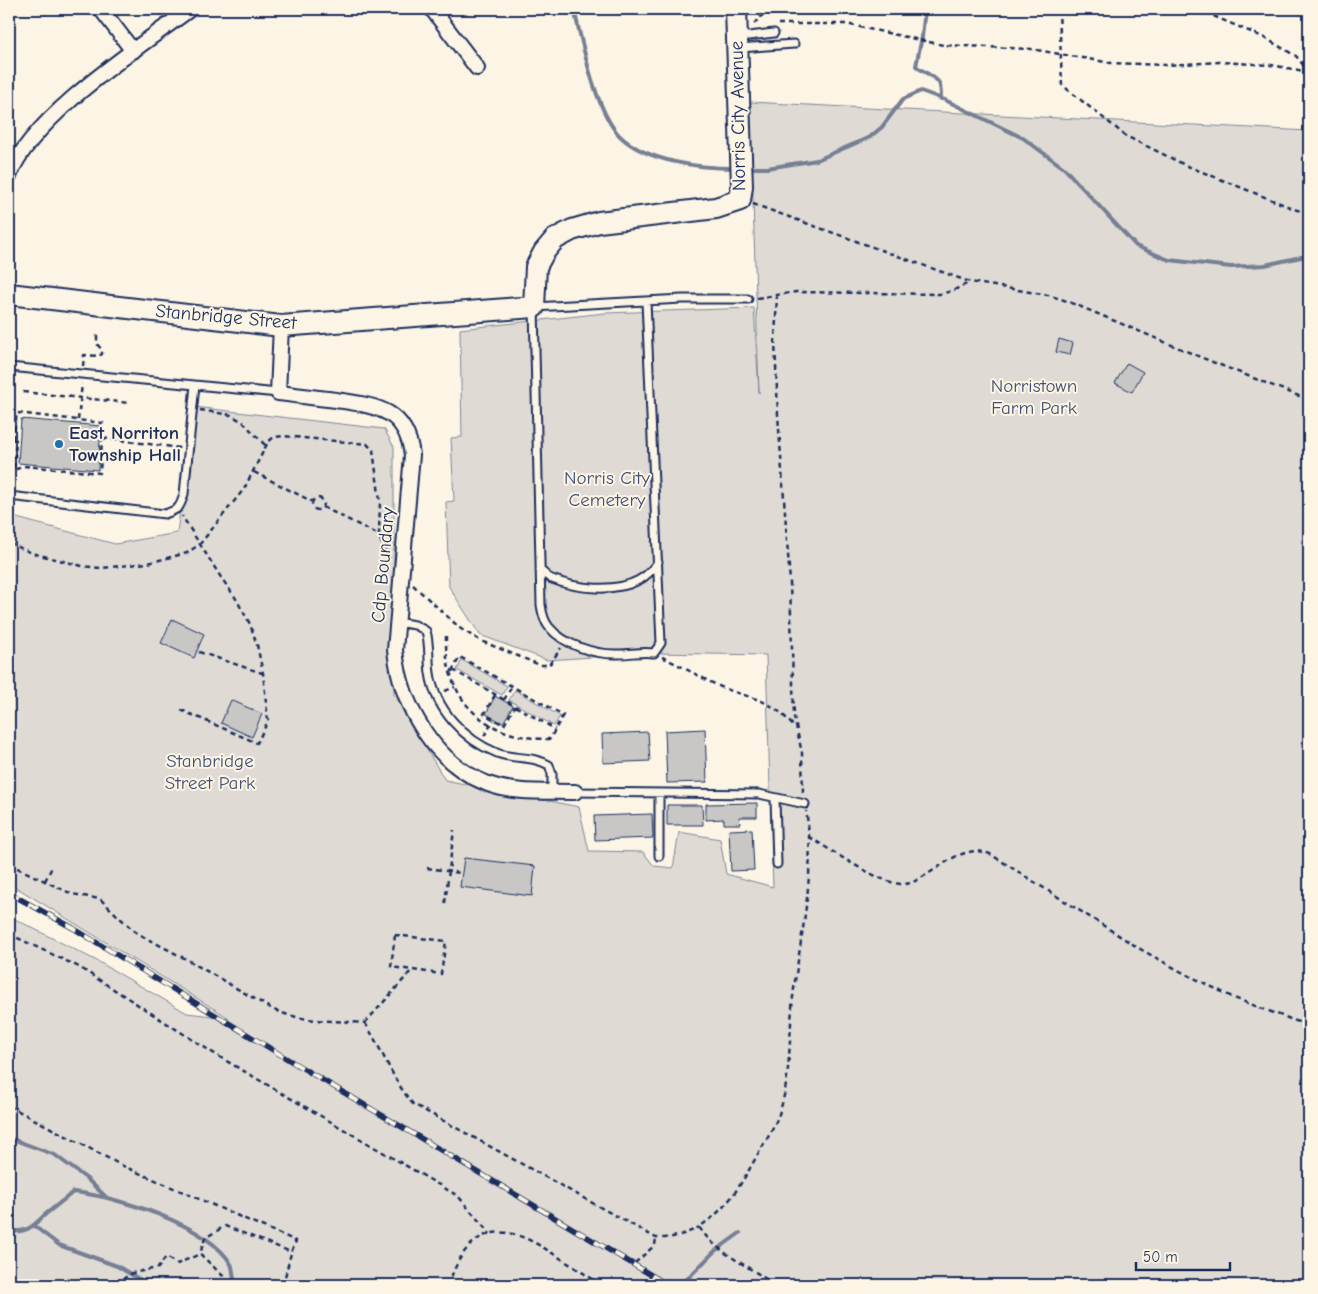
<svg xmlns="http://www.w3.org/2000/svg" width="1318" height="1294" font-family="'Comic Neue',sans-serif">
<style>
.green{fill:#dfdbd4;stroke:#7d8599}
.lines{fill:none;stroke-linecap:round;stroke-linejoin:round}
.stream{stroke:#767f94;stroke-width:4}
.building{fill:#c8c7c6;stroke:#1b2f5e}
.lane-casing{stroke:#1b2f5e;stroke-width:11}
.street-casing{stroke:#1b2f5e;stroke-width:18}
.secondary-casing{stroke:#1b2f5e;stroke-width:24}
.path{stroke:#1b2f5e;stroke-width:2.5;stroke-dasharray:5 4;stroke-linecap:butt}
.lane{stroke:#fcf5e5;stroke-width:7}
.street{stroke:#fcf5e5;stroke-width:14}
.secondary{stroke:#fcf5e5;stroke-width:20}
.rail-casing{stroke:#1b2f5e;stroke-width:5.5}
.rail{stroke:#fcf5e5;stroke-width:4;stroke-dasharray:11;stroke-linecap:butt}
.poi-dot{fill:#1f6fb2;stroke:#fcf5e5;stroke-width:2}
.labels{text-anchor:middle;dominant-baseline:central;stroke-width:4;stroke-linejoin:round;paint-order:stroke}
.street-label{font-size:19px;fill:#1b2f5e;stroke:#fcf5e5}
.park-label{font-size:19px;fill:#425176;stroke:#fcf5e5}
.poi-label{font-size:19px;font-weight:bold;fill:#1b2f5e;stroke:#fcf5e5;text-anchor:start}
</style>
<rect width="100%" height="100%" fill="#fcf5e5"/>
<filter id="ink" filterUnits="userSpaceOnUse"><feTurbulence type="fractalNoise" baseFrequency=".02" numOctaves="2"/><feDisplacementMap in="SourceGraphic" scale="10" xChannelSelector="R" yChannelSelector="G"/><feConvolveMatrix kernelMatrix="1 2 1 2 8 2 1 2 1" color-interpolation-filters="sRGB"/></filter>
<g filter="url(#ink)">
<path class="green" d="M750 102 1309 131V1285H9V916L99 962 187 1013 229 1018 9 883V516L115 544 177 533 194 407 384 429 394 447V695L445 780 579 807 589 851 643 852 654 866 673 868 679 832 720 839 726 874 773 887 766 655 654 653 547 660 480 635 449 587 446 502 454 501 451 438 462 437 460 329 605 313 754 308 759 393Z
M462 660 507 686 502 695 457 670Z
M515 690 560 716 554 726 509 700Z"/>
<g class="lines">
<path class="stream" d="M574 9C582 42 596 114 621 137 648 162 700 168 734 168
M925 9 922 37 916 66C923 72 935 76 939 83 941 87 941 94 941 99
M746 168H767L817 160 870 137 882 127 903 99 921 91 945 100 1023 138 1064 168 1136 246 1169 260 1231 267 1265 265 1301 257H1309
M9 1140 12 1139 55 1155 87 1179 106 1197
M34 1226 59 1245 117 1266 149 1285
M9 1231C30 1233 33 1225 47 1213 56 1206 65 1199 73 1192 117 1196 208 1225 231 1264 233 1268 233 1274 234 1279L227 1285
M681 1285 715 1251 740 1233"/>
</g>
<path class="building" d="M1059 339 1073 343 1070 355 1056 352Z
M1127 363 1143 372 1132 392 1115 383Z
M21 419 101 426 98 470 18 463Z
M172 619 204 634 194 658 161 643Z
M495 696 513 706 503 723 486 714Z
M231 700 262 714 252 737 221 723Z
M705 729 707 782 667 783 665 731Z
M648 732 650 761 603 763 602 734Z
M757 803V817H739L740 824H724V819L706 820V804Z
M667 805H702L703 825H667Z
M652 814 653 838 595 840 594 816Z
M752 829 754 870 731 871 729 830Z
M464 858 535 866 532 896 460 887Z"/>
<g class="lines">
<g class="lane-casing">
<path id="lane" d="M740 37 774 33
M740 48 794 44
M646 301 661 643 654 653C642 651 631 654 619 654 595 655 564 645 549 627 544 621 542 612 541 605L534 307 682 299H748
M9 367 278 393
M9 496 165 514C179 509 180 508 184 494L195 385
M540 570C544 573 548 578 552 579 577 589 615 593 639 580 647 576 653 569 658 562
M396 622 415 625 426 631C430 645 428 659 430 673 435 709 464 740 497 753 514 760 531 755 549 765L552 774V791
M575 792 759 794 805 804
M659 793V856
M775 798 777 864"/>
</g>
<g class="street-casing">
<path id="street" d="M101 9 133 51
M432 9 477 68
M9 176C31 117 139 47 190 9
M281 326 278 393C297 395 316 398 336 400 375 406 406 408 412 455L395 650C401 706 434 763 488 784 515 794 547 791 575 792"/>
</g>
<g class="secondary-casing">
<path id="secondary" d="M9 294 281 326 534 307 536 267 544 252 555 239 572 230 599 222 716 208 740 200 742 186 736 9"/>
</g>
<path class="path" d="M1059 9 1062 85 1126 136 1185 165 1297 210 1309 212
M1197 9 1265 38 1296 56 1308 71
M754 24 768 9
M778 24H846L943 45 1031 49 1111 63 1165 65 1219 62 1271 65 1309 72
M753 204 970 282 1048 295 1067 301 1210 361 1309 400
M777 294 775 341 778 415 790 582 794 717 802 753 803 794
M757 298 796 292 940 294 952 291 970 282
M83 366 84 355 99 356 102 354V350L97 344V335
M23 392 130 403
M200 410 231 415 243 422 266 446
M9 412 103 423 100 473 24 466 14 470 16 440 9 439
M78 420 82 384
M103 438 180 448
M13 439 17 413
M254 472 313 502
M312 504a6 6 0 1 1 12 0a6 6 0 1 1-12 0Z
M323 507 379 535
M9 543 32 553 82 566 101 568 148 563 187 553 200 544 244 489 268 442 274 437 283 436 367 444 373 450 380 501 379 535 383 548 390 558
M413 585 461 629 481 641 540 665H549L561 648
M446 636C444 701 486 739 550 739L563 715 460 657 450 674
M199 652 262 673
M662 657C682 666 701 678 721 687 753 700 770 697 794 727
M453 670 555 729
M445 691 455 687
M495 695 484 714 504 725 515 706
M504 700 512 686
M181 710 257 743 268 721 263 673 257 645 250 624 235 597 222 579 182 516
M484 736 494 720
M809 837C830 849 883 887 906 884 912 883 919 879 924 876 945 864 965 844 990 854L1142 950 1178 970 1234 998 1309 1026
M9 864 72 894 100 899 134 931 144 937 184 958 274 1010C306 1023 332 1020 365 1023
M427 868 460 873
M45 881 52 867
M445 903 454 830
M9 934 79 967 218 1056 458 1196 490 1234
M395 935 446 941 441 974 391 967Z
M365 1023C382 1049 393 1081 413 1104L656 1238C672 1239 686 1234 699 1227
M365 1023 412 970
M9 1106 123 1166 296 1241 291 1252 225 1226 205 1238 200 1254
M200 1254 223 1276 220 1285
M635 1263 655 1245 656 1238
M117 1283 125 1285
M118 1285 117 1283 132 1273 158 1268 166 1257 177 1264 200 1254
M283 1285 291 1253
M447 1285C453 1274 457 1261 465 1251 494 1215 530 1239 560 1258 574 1267 588 1276 602 1285
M774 1285C749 1265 717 1254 699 1227 729 1208 741 1184 758 1154 766 1141 774 1128 779 1114 791 1079 789 1034 793 997 800 936 817 873 806 811"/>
<use href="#lane" class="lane"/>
<use href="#street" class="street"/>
<use href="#secondary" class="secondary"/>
<g class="rail-casing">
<path id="rail" d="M9 893 73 928 299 1066 668 1285"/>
</g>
<use href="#rail" class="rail"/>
</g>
</g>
<circle class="poi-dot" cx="59" cy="444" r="5"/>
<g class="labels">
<g class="street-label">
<text transform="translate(738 116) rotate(-91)">Norris City Avenue</text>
<text transform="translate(226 317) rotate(5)">Stanbridge Street</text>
<text transform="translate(383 565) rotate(-85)">Cdp Boundary</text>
</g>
<g class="park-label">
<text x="1034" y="386">Norristown<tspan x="1034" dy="22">Farm Park</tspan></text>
<text x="607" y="478">Norris City<tspan x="607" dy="22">Cemetery</tspan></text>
<text x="210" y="761">Stanbridge<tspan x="210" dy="22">Street Park</tspan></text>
</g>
<g class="poi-label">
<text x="69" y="433">East Norriton<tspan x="69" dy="22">Township Hall</tspan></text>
</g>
</g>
<rect width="1318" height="1294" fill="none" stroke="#fcf5e5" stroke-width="30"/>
<rect x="15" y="15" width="1288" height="1264" fill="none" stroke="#1b2f5e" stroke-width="2" filter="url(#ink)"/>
<path d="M1136 1262v8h94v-8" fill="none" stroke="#1b2f5e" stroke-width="2.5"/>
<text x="1143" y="1262" font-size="15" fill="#1b2f5e" stroke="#fcf5e5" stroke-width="4" paint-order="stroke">50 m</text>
</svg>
